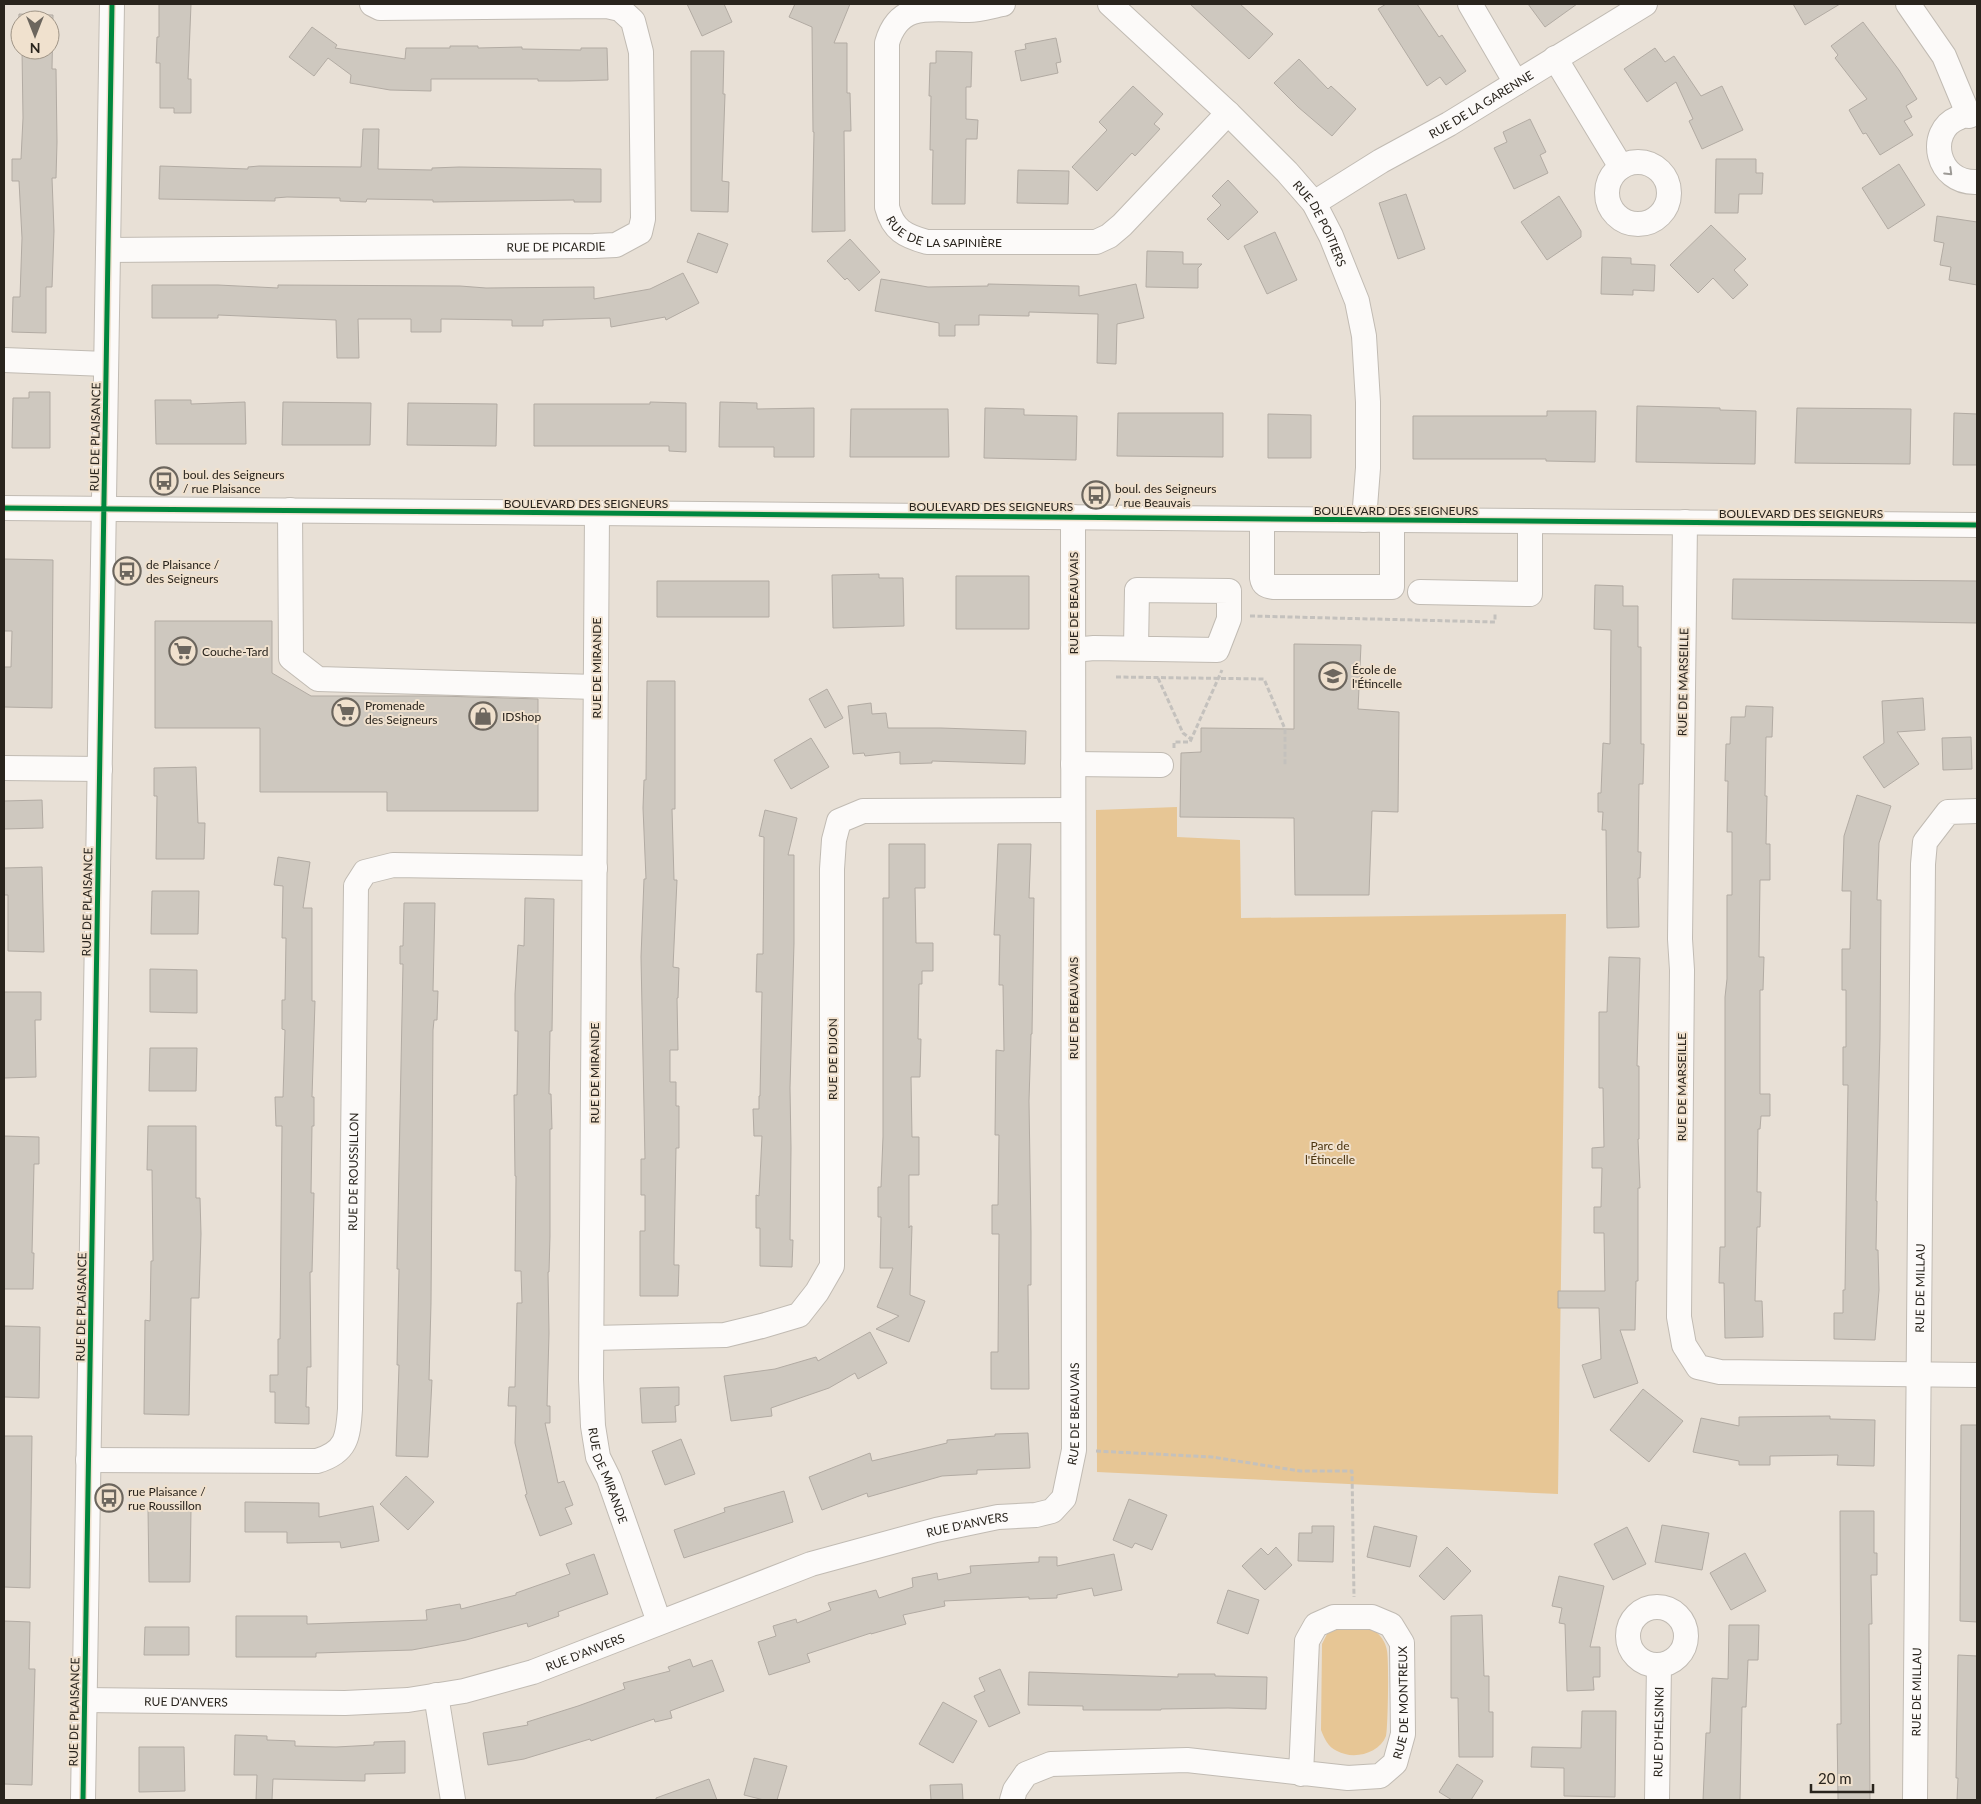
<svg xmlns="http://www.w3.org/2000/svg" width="1981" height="1804" font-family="Lato,sans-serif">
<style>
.green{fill:#e7c695}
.building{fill:#cec8bf;stroke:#b2aba3}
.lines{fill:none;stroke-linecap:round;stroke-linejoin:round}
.minor-casing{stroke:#c1bbb3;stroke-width:26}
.path{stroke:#c4c1bd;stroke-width:3;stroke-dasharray:5 2.5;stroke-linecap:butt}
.minor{stroke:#fcfaf9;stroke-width:24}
.cycleway-casing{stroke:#f0e1ce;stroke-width:8}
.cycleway{stroke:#00873e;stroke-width:5}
.oneway{stroke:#9d9a96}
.labels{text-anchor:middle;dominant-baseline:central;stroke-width:4;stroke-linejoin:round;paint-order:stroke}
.street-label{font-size:12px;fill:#29241d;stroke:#f0e1ce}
.poi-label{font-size:12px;fill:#29241d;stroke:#f0e1ce;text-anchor:start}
.park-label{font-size:12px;fill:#4b340f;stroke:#f0e1ce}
</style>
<rect width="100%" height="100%" fill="#e8e0d6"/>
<path class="green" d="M1177 807V837L1240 840 1241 918 1566 914 1558 1494 1097 1472 1096 810Z
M1334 1627C1343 1627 1366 1625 1372 1629 1380 1634 1386 1642 1387 1651 1389 1659 1388 1730 1386 1736 1379 1754 1353 1760 1337 1751 1328 1747 1324 1738 1321 1730L1322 1644 1327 1634Z"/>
<path class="building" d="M159 4H191L188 79H191V113H174V108H160V63H156L157 37H159Z
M687 4H724L732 22 702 36Z
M795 4H850L834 43H847V93H850L851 131H844L845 231 812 232 814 132H813L812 27 789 17Z
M1190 4H1240L1273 34 1249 59Z
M1386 4H1417L1439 37 1442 35 1466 71 1446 85 1440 77 1427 86 1378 9Z
M1528 4H1577L1545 27Z
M1793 4H1840L1805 25Z
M19 14 53 15 52 69H56L57 142 56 178H52L54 231 52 287H46V333L12 332 13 297H20L22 238 19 181H12V159H21L23 118 22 50H50V20H20V48H18Z
M1863 22 1899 70 1917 99 1906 106 1912 117 1904 121 1913 135 1880 155 1866 133 1863 134 1849 110 1867 99 1835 58 1838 55 1831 46Z
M312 27 337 45 335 48 405 59 406 48H450V46H478V48L522 47V49L581 50V48H607L608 80 569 81H538V79H431V91L390 90 350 83 351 75 328 58 314 76 289 57Z
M1056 38 1061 62 1056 63 1058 73 1021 81 1015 51 1026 49 1025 44Z
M1655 48 1665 62 1674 56 1701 96 1722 86 1743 130 1702 149 1689 121 1693 119 1676 82 1647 102 1624 69Z
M691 51H724L723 94H725L722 181 729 182 728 212 691 211Z
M936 51 972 52 971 87H966V119L978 120 977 139H966L965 204H932L933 150H930L931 96H929L930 63H936Z
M1299 59 1328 89 1331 86 1356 109 1332 136 1298 107 1274 83Z
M1133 86 1163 114 1154 124 1160 129 1135 156 1132 153 1097 191 1072 167 1107 130 1099 122Z
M1530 119 1546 152 1540 155 1548 173 1514 189 1494 148 1507 142 1503 132Z
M363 129H379L378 169 432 170V168L459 167 601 169V202H574V200L433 202V200L367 199 366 202 340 201V198L287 197 275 198V201L159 199 160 166 248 169V167L259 166 361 167Z
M1716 159H1756V173H1763L1762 194H1739L1738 213H1715Z
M1899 164 1925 205 1888 229 1862 188Z
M1018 170 1069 171 1068 204 1017 203Z
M1228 180 1258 212 1228 240 1207 219 1221 205 1212 196Z
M1406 194 1425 249 1398 259 1379 203Z
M1559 196 1581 231V237L1547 260 1521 222Z
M1937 216 1977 222V285L1949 280 1951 267 1940 265 1944 243 1934 241Z
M1711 225 1746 259 1734 270 1748 285 1733 299 1713 278 1698 293 1670 265Z
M1275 232 1297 280 1267 294 1244 246Z
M698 233 728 244 717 273 687 262Z
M850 239 880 272 859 291 847 278 845 280 827 261Z
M1147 251 1183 252V264H1202L1198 268V288L1146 287Z
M1602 257 1631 258V264L1655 265 1654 291 1633 290V295L1601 294Z
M683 273 699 303 666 320 665 317 611 327 610 318 543 320V326H512V320L441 319V332H411V319H358L359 358H337L336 320 218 315V318H152V285H218L278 288V285L460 286 486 288 594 287V299L650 289Z
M881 279 928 287 988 286V284L1079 286V296L1136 284 1144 318 1117 324 1116 364 1097 363 1098 314 1029 312V316L979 315V325H955V336H939V323L875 311Z
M29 392H50V448H12L13 398H29Z
M155 400H191V404L245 402 246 444H156Z
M283 402 371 403 370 445H282Z
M650 402 686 403V452L669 451V446H534V404H650Z
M720 402 757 403V409L814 408V457H774V447H719Z
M408 403 497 404 496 446 407 445Z
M1637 406 1720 408V410L1756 411 1755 464 1636 462Z
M985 408 1024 409V415L1077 416 1076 460 984 458Z
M1797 408 1911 409 1910 464 1795 463Z
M851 409H948L949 457H850Z
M1547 411H1596L1595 462 1546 461V459H1413V416H1547Z
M1118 413H1223V457L1117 456Z
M1954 413 1977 414V465H1953Z
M1268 414 1311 415V458H1268Z
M4 559 53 560 52 708 4 707V667H11L12 631H4Z
M879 574V578H903L904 626 833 628 832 575Z
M956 576H1029V629H956Z
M1733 579 1977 581V623L1732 619Z
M657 581H769V617H657Z
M1595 585 1623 586V606H1638V647H1641V744H1644L1643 784H1639L1638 852H1641L1640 878H1638L1639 927 1607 928 1606 830H1602L1603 812H1598V793H1601L1603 743 1610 744 1611 630 1594 629Z
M155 621H272V673L311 696H439L538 699V811H387V792H260V728H155Z
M1294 644 1361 645 1358 709 1399 712 1398 812 1372 811 1369 895H1295L1294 818 1180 817 1181 753 1201 752V728L1294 729Z
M647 681H675V809H672L674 880H677L673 967 679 968 678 998H677L678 1050H670V1082H676V1106H679V1148H676L674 1254V1265H679L678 1296H640V1231H645V1195H641V1159H645L641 957 644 879H646L643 808 644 780H646Z
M827 689 843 718 825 728 809 699Z
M1923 698 1925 730 1897 732 1919 764 1884 788 1863 757 1884 743 1882 701Z
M871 703 872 714 886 713 888 728H941L1026 731 1025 764 932 761V763L900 764V752L865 756 864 753 853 754 848 706Z
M1746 706 1773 707 1772 737H1766L1765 796H1767L1766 844H1770V880H1760L1759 957H1764L1763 990H1760V1094H1770V1116H1761L1760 1129H1758L1757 1192H1761L1760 1227H1757L1755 1301H1762L1763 1329V1337L1725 1338 1724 1283H1719L1720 1247H1725V997L1727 979V895H1732V832H1727L1728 781H1725L1726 744H1730L1731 717H1745Z
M1971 737 1972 769 1943 770 1942 738Z
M811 738 829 767 791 789 774 760Z
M196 767 198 823H205L204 859H156L157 796H154V768Z
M1857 795 1891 806 1879 843 1877 900H1881L1880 1038 1876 1201H1877L1876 1250H1878L1879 1290 1875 1340 1834 1339V1313H1843V1290H1845L1848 1085H1843V1047H1846V990H1842V949H1850L1851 891H1842L1844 836Z
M42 800 43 828 4 829V801Z
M765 810 797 818 788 855H794V943L790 1088 791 1148 790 1240H793L792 1267 760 1266V1228H756V1195L759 1196 762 1136H754L753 1109H759V1096H760L762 992H756L757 954H763L764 837 759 836Z
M889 844H925V888H915L916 943H933V971H922V984H919L918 1039H921L920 1077H911L912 1137H919V1175H909V1228L910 1226H912L910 1295 925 1301 909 1342 876 1329 899 1316 877 1307 893 1268H880L881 1217H878V1187H881L883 1137V898H889Z
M998 844H1031L1029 898H1034L1032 1034H1031L1029 1101 1031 1233V1285H1028L1029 1389H991V1352H998L999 1234H992V1205H998L999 1135H995L996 1050 1004 1051 1003 985H999L1000 935H994Z
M278 857 310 862 303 908H312V1001H315L312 1097H314V1126H312L311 1193H314L312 1272H310L311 1367H307L306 1407H309V1424L275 1423V1392H270V1375H278V1339H280L282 1126H276L275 1097H283L285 1030 282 1029V1000H285L286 938H282L283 886 274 885Z
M42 867 44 952 8 951V895H4V868Z
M152 891H199L198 934H151Z
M525 898 554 899 552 1031H550L549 1094H551L552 1129H550V1236L549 1272H548L549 1333 547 1406H550V1423H545L558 1483 564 1481 573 1505 565 1508 572 1524 540 1536 525 1495 527 1494 515 1443 516 1406H508L509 1387H515L517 1303H522L521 1271H515L516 1176H515L514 1095H517L518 1031H515V994L518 945 524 946Z
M404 903H435L433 991H438L437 1020H434L433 1030 431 1303 429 1380H432L428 1457 396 1456 399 1365H397L399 1269H397L403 964H400V946H403Z
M1609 957 1640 958 1637 1066H1639V1139H1638L1640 1188H1638V1281H1636L1635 1330H1620L1638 1383 1594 1398 1582 1365 1601 1359 1599 1308H1558V1291H1605L1604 1233H1594V1207H1601L1602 1168H1592V1148L1604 1147 1603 1088H1599V1012H1607Z
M150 969 197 970V1013L150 1012Z
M4 992H41V1020H35L36 1077 4 1078Z
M150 1048H197L196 1091H149Z
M148 1126H196V1198H200L201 1234 199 1298H191L189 1415 144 1414 145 1320 150 1321 151 1261H153L152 1170H147Z
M4 1136 39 1137V1164H34L32 1253H34L33 1289H4Z
M4 1326 40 1327 39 1398 4 1397Z
M870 1332 887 1363 858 1379 855 1373 829 1388 771 1408 772 1416 731 1421 724 1376 775 1369 816 1357 818 1361Z
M679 1387V1405L675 1406 676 1422 642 1423 640 1388Z
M1643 1389 1683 1421 1649 1462 1610 1430Z
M1830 1416V1419L1875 1420 1874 1466 1837 1465 1838 1455 1770 1456V1465H1739V1461L1693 1452 1701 1418 1739 1426V1417Z
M1961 1425H1977V1622L1960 1621Z
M1028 1433 1030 1468 977 1470V1474L942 1476 868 1497 867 1493 822 1510 809 1477 870 1453 872 1461 947 1443V1440L995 1436V1434Z
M4 1436H32L30 1588 4 1587Z
M681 1439 695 1474 665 1485 652 1451Z
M406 1476 434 1502 408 1530 380 1504Z
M784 1491 793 1522 684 1558 674 1530 725 1512 724 1508Z
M1129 1499 1167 1515 1152 1550 1135 1543 1132 1548 1113 1540Z
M245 1502 319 1503V1517L373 1506 379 1541 341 1548 340 1542 287 1543V1532H245Z
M148 1508 191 1509 190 1582H149Z
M1840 1511H1874V1553H1877V1575H1871L1872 1624H1869L1870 1800H1838L1837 1724H1841Z
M1662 1525 1709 1533 1702 1570 1655 1562Z
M1312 1526H1334L1333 1562 1298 1561 1299 1533H1312Z
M1374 1526 1417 1536 1410 1567 1367 1557Z
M1627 1527 1646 1564 1613 1580 1594 1544Z
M1276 1547 1292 1565 1265 1590 1242 1566 1261 1548 1268 1555Z
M1447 1547 1471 1571 1444 1600 1419 1576Z
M1745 1553 1766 1591 1731 1610 1710 1573Z
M594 1554 608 1594 558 1612 559 1616 528 1627 527 1623 466 1640 412 1650 316 1653V1657H236V1616H307V1624L427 1620 426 1610 460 1604 461 1609 516 1595V1593L570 1574 566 1564Z
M1114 1554 1122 1590 1094 1596 1092 1588 1057 1595V1598L1029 1599V1597L944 1601 945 1606 903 1615 906 1624 871 1634V1633L807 1654 810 1662 769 1675 758 1642 776 1636 773 1626 796 1619 797 1623 831 1610 828 1603 876 1590 879 1598 913 1587 912 1578 937 1573 938 1580 971 1573 970 1566 1039 1562V1557H1057V1566Z
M1559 1576 1604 1586 1590 1647H1600V1677H1593L1594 1690 1567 1691 1565 1624 1559 1623 1562 1608 1552 1606Z
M1228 1590 1259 1600 1248 1634 1217 1623Z
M1482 1615 1484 1676H1489V1712H1493V1757H1459L1458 1698H1451V1616Z
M4 1621 30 1622 29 1669H35L32 1785 4 1784Z
M1729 1625H1759L1758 1660H1748L1746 1707H1742L1740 1800H1703L1706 1733H1710L1712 1678 1728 1679Z
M145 1627H189V1655H144Z
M1958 1655 1977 1656V1800H1957L1958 1778H1956Z
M690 1659 693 1667 712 1660 724 1691 670 1711 672 1718 655 1722 654 1719 591 1741 590 1739 524 1759 488 1765 483 1733 528 1725 527 1722 578 1706 625 1689 623 1683 670 1671 668 1667Z
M1000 1669 1020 1713 989 1727 974 1696 985 1691 979 1678Z
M1029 1672 1178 1677V1674H1215V1676L1267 1677 1266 1709 1228 1708 1161 1709V1710H1083V1706L1028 1705Z
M943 1702 977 1721 953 1763 919 1744Z
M1582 1711H1616L1615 1797 1564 1796V1768L1531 1767 1532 1747 1581 1748Z
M235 1735 267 1736V1740L295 1741V1746L336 1747 374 1745V1742L405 1741V1773L365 1774V1781L273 1779 272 1800H256L257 1775H234Z
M139 1747H184L185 1791 139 1792Z
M754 1758 787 1766 777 1800H764L744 1795Z
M1457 1764 1483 1781 1471 1800H1452L1439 1792Z
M709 1779 717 1800H656V1798Z
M962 1784 963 1800H931L930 1785Z"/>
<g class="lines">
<g class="minor-casing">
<g id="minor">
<path id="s1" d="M1003 4C992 6 980 10 969 10 933 10 899 0 887 43V207C893 230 905 236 927 242H1096L1109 236 1122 225 1228 113"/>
<path id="s2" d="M1110 4 1228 113 1287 172 1314 203 1331 236 1357 301 1364 336 1368 402V468L1364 520"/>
<path d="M1470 4 1516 83"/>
<path d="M1908 4 1944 56 1969 116"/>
<path d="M1555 58 1621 167"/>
<path d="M1977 114C1971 115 1963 115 1958 118 1926 131 1936 184 1977 182"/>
<circle cx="1638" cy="193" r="31"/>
<path id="s3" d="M1314 203 1381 161 1449 124 1645 4"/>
<path id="s4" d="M108 250 594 246 616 245 640 232 643 219 641 52 633 21 620 9 607 6 380 8 372 4"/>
<path d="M4 360 106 364"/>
<path d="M4 508 1977 525"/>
<path d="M290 510 291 658 318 679 596 687"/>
<path id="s5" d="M597 513 591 1379 593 1426 598 1457 609 1479 659 1622"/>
<path d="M1262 519V578C1263 585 1267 586 1273 587H1392V520"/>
<path d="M1685 522 1680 939 1682 970 1679 1317 1684 1345 1698 1367 1720 1372 1977 1375"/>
<path d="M1420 592 1530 594V521"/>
<path d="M1073 650 1094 648 1217 650 1229 619V591L1137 590 1136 648"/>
<path d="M1073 764 1161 765"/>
<path d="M4 768 100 769"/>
<path d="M592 1338 725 1335 762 1326 799 1315 817 1292 832 1266V869L834 840 839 821 863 811 1073 810"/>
<path id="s6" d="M88 1460 317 1461C347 1452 348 1437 350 1409L356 886 365 872 393 865 595 868"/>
<circle cx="1657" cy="1636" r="29"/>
<path d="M436 1695 453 1800"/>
<path id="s7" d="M84 1700 345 1703 408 1700 464 1691 533 1672 811 1564 936 1530 998 1517 1036 1515 1052 1511 1064 1498 1074 1450 1073 517"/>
<path d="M83 1800 112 4"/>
<path id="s8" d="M1012 1800 1015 1790 1026 1774 1051 1764 1187 1760 1348 1778 1380 1776 1395 1763 1403 1734 1402 1643 1391 1625 1372 1617H1334L1316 1625 1307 1641 1301 1774"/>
<path id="s9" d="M1657 1800 1659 1665"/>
<path id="s10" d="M1915 1800 1923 864 1925 842 1948 812 1977 811"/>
</g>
</g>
<path class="path" d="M1250 616 1495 622V614
M1116 677 1264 679 1285 729V765
M1158 678 1183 733 1191 739
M1174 748V742H1190L1222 670
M1096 1451 1212 1457 1300 1471H1352L1354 1597"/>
<use href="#minor" class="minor"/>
<g class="cycleway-casing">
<path id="cycleway" d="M4 508 1977 525
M83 1800 112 4"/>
</g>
<use href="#cycleway" class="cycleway"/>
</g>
<defs><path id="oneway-chevron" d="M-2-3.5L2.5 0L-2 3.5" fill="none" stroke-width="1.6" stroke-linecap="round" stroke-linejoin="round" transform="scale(1.25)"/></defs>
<use class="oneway" href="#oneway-chevron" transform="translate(1949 172) rotate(44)"/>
<defs>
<g id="bus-ring" transform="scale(1.4375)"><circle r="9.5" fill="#f0e1ce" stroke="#6c665e" stroke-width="1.5"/><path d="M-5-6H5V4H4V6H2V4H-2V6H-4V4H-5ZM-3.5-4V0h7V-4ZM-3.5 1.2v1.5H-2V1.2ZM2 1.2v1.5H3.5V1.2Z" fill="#6c665e"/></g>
<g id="supermarket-ring" transform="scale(1.4375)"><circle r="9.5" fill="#f0e1ce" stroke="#6c665e" stroke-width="1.5"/><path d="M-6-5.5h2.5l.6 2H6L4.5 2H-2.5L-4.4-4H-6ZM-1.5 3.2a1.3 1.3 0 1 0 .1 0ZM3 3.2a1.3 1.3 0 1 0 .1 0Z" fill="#6c665e"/></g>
<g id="school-ring" transform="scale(1.4375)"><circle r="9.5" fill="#f0e1ce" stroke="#6c665e" stroke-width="1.5"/><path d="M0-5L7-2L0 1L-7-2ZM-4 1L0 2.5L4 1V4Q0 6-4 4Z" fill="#6c665e"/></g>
<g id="shop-ring" transform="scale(1.4375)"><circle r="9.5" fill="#f0e1ce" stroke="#6c665e" stroke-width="1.5"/><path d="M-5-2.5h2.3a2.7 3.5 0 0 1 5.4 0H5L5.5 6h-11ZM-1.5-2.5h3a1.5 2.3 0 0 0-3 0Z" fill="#6c665e"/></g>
</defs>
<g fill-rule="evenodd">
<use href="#bus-ring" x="164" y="481"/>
<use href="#bus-ring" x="1096" y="495"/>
<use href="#bus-ring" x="127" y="571"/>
<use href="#supermarket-ring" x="183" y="651"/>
<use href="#school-ring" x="1333" y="676"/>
<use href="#supermarket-ring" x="346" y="712"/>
<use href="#shop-ring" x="483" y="716"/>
<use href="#bus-ring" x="109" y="1498"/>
</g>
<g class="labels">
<g class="street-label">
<text stroke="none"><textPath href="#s3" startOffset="194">RUE DE LA GARENNE</textPath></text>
<text stroke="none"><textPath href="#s2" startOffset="306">RUE DE POITIERS</textPath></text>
<text stroke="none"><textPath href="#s1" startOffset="368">RUE DE LA SAPINIÈRE</textPath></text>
<text stroke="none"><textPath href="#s4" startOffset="448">RUE DE PICARDIE</textPath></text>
<text transform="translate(95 437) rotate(-89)">RUE DE PLAISANCE</text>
<text x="586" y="503">BOULEVARD DES SEIGNEURS</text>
<text x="991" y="506">BOULEVARD DES SEIGNEURS</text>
<text x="1396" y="510">BOULEVARD DES SEIGNEURS</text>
<text x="1801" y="513">BOULEVARD DES SEIGNEURS</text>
<text transform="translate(1073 603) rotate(-90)">RUE DE BEAUVAIS</text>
<text transform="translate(596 668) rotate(-90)">RUE DE MIRANDE</text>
<text transform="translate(1683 682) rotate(-89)">RUE DE MARSEILLE</text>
<text transform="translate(87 902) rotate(-89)">RUE DE PLAISANCE</text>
<text transform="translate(1073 1008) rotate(-90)">RUE DE BEAUVAIS</text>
<text transform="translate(832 1059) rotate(-90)">RUE DE DIJON</text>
<text transform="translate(594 1073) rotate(-90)">RUE DE MIRANDE</text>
<text transform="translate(1681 1087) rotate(-90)">RUE DE MARSEILLE</text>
<text stroke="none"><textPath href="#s6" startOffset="534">RUE DE ROUSSILLON</textPath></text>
<text stroke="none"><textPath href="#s10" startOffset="512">RUE DE MILLAU</textPath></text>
<text transform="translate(81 1307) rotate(-89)">RUE DE PLAISANCE</text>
<text stroke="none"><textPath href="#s7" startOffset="1101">RUE DE BEAUVAIS</textPath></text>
<text stroke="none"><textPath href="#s5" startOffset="965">RUE DE MIRANDE</textPath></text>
<text stroke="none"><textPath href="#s7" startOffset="912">RUE D'ANVERS</textPath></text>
<text stroke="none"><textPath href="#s7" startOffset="508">RUE D'ANVERS</textPath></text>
<text stroke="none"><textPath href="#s10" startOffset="108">RUE DE MILLAU</textPath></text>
<text stroke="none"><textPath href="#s7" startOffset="102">RUE D'ANVERS</textPath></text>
<text stroke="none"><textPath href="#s8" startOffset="468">RUE DE MONTREUX</textPath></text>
<text transform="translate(74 1712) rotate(-89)">RUE DE PLAISANCE</text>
<text stroke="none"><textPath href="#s9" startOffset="68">RUE D'HELSINKI</textPath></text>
</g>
<g class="poi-label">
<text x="183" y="474">boul. des Seigneurs<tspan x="183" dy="14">/ rue Plaisance</tspan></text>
<text x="1115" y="488">boul. des Seigneurs<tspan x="1115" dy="14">/ rue Beauvais</tspan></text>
<text x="146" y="564">de Plaisance /<tspan x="146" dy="14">des Seigneurs</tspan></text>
<text x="202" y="651">Couche-Tard</text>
<text x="1352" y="669">École de<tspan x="1352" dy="14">l'Étincelle</tspan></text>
<text x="365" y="705">Promenade<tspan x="365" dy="14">des Seigneurs</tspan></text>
<text x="502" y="716">IDShop</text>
<text x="128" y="1491">rue Plaisance /<tspan x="128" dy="14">rue Roussillon</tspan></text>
</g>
<g class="park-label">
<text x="1330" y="1145">Parc de<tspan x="1330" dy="14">l'Étincelle</tspan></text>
</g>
</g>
<rect width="1981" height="1804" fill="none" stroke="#29241d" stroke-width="10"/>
<g transform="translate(35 35) rotate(180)"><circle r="24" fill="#f0e1ce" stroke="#a09587"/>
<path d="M0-4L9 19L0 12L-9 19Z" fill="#6c665e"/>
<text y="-8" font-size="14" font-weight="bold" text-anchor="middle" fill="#29241d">N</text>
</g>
<path d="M1811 1784v8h62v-8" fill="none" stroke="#29241d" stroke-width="2.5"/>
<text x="1818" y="1784" font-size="15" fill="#29241d" stroke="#f0e1ce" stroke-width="4" paint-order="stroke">20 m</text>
</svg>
